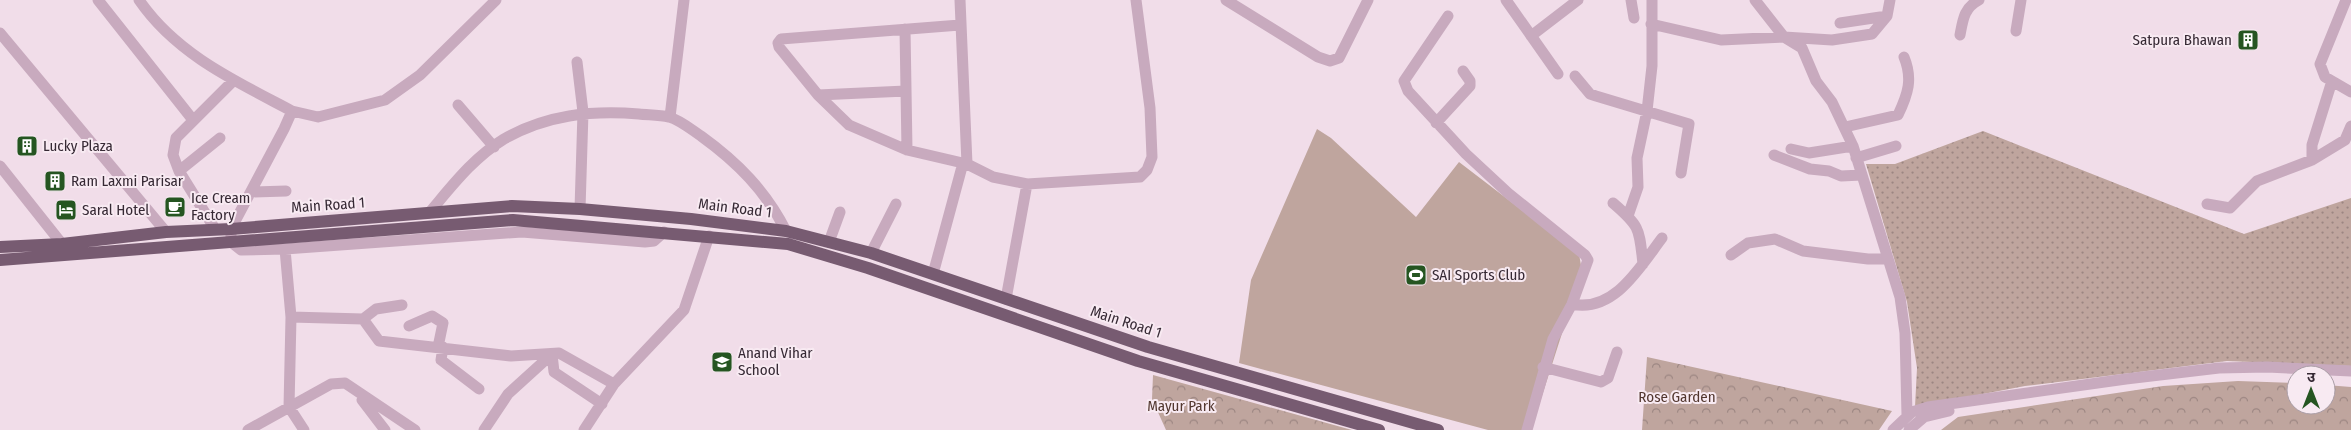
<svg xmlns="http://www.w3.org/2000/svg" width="2351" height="430" font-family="'Fira Sans Condensed','Noto Sans Devanagari',sans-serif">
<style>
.grass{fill:url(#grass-dots)}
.forest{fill:url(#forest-crowns)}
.pitch{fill:#bfa59e}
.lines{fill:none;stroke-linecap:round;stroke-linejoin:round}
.minor{stroke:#c8aabe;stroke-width:11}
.major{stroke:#775b71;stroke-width:12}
.labels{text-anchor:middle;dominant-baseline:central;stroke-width:4;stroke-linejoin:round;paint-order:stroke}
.poi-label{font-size:15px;fill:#362934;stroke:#f8eaf2;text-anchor:start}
.street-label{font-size:15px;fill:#362934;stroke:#f8eaf2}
.park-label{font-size:15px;fill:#52372f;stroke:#f8eaf2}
</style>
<defs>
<pattern id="grass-dots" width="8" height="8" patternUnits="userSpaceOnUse" patternTransform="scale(1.25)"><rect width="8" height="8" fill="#bfa59e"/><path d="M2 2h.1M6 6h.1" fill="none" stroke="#9c8682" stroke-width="1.8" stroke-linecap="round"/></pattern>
<pattern id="forest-crowns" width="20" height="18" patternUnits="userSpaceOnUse" patternTransform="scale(1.25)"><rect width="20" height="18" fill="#bfa59e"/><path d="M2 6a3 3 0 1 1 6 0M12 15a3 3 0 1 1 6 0" fill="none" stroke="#9c8682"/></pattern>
</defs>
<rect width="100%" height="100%" fill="#f1dde9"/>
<path class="grass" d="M1983 131 2244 234 2351 198V366L2227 361 2025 386 1915 407 1917 368 1907 302 1866 164H1895Z"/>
<path class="forest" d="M1647 357 1892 411 1879 430H1642Z
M1153 375 1352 430H1166L1152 399Z
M2238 381 2296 383V405H2326V385L2351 387V430H1941L1958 417 2163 386Z"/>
<path class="pitch" d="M1317 129 1331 138 1416 217 1459 162 1579 254 1582 271 1531 430H1488L1239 363 1251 280Z"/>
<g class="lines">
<path class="minor" d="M98 0 193 120
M139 0C176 54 235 81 292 111L284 129 231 229V242L241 250 285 249 522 232 645 242 654 241 664 232
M960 0 967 164
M1226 0 1318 57 1330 61 1339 58 1368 0
M1506 0 1558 74
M1631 0 1634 18
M1755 0 1784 37 1802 48 1816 81 1832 102 1853 146 1900 297 1905 333 1907 415
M2346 0 2320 64 2325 77 2351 92
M1448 16 1404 81 1408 91 1466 154 1508 193 1585 255 1588 260 1572 304 1553 339 1527 430
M1840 23 1887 16
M1651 24 1721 40 1784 37 1832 40 1872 34 1887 16 1890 0
M960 25 781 39 778 43 779 47 818 95 849 125 907 150 967 164 993 177 1027 184 1140 177 1147 170 1152 157 1150 108 1136 0
M905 29 907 150
M2016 31 2021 0
M0 33 166 232
M1960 35C1963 19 1964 8 1979 0
M1531 36 1578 0
M577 62 583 112 580 209
M1575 76 1590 94 1596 96 1689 124 1681 173
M818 95 906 91
M458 105 494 147
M292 111 318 117 385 100 420 75 496 0
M670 117 684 0
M1436 123 1470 86V81L1463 71
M1845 127 1898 115C1908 94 1913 79 1904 57
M1791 149 1809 153 1853 146
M1774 155 1810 169 1829 171 1841 176 1862 175
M1856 158 1896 146
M2312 160V145L2332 81
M0 166 62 244
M179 171 220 138
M251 192 286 191
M1613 203C1641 227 1639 229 1643 264
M2207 204 2230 208 2257 181 2312 160 2345 140 2351 126
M429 213C452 186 473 158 504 139 546 115 591 110 639 114 648 115 659 115 669 117 680 120 692 130 701 136 737 162 766 191 786 231
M1628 216 1638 187 1637 158 1647 111 1652 66V0
M215 229 179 171 173 155 176 138 234 80
M829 242 840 212
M285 249 291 317 289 407 304 430
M871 253 896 204
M1731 255 1748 243 1775 239 1803 251 1868 259H1888
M933 274 963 163
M1006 299 1027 184
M1572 304C1614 313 1640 267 1662 238
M291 317 363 319 379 341 511 356 559 353 614 384
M363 319 376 309 402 305
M409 326 432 316 443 323 438 347
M443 347 441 360 479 389
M1543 367 1601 382 1608 378 1617 352
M362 400 385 430
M248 430 331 384 345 383 415 430
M484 430 508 394 552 354 554 372 602 404
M584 430 614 384 684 310 709 236
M1893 430 1912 412 1928 407 2126 379 2219 368 2267 367 2351 371
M1909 430 1924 417 1949 411"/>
<path class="major" d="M0 247 62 244 166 232 231 229 512 206 580 209 691 219 786 231 871 253 1148 347 1438 430
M0 260 513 220 788 244 868 268 1138 361 1379 430"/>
</g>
<defs>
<g id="building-square" transform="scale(1.125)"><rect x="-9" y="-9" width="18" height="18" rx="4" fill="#255521" stroke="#f8eaf2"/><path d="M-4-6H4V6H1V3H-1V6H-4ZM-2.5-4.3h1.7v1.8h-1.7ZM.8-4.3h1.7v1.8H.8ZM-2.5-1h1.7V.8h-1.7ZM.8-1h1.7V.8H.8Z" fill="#fff"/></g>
<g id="cafe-square" transform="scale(1.125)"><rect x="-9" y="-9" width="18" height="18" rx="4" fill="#255521" stroke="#f8eaf2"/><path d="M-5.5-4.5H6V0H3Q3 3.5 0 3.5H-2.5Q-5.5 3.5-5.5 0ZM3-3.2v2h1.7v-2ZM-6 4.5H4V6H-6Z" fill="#fff"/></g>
<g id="hotel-square" transform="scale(1.125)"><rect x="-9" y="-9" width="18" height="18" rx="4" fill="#255521" stroke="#f8eaf2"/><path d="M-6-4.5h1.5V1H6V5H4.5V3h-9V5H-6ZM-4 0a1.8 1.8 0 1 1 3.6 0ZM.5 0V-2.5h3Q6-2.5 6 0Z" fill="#fff"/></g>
<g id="stadium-square" transform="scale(1.125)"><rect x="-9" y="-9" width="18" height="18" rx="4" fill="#255521" stroke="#f8eaf2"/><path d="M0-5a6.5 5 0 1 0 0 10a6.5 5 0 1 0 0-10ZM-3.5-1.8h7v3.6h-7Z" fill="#fff"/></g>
<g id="school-square" transform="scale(1.125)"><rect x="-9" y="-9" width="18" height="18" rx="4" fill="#255521" stroke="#f8eaf2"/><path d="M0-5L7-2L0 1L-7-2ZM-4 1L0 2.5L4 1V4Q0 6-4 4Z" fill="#fff"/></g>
</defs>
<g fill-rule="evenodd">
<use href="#building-square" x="2248" y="40"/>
<use href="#building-square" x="27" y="146"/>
<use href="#building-square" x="55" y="181"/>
<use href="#cafe-square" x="175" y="207"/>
<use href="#hotel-square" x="66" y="210"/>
<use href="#stadium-square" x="1416" y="275"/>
<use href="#school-square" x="722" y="362"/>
</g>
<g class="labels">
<g class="poi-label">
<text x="2232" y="40" text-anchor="end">Satpura Bhawan</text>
<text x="43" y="146">Lucky Plaza</text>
<text x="71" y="181">Ram Laxmi Parisar</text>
<text x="191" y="198">Ice Cream<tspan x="191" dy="17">Factory</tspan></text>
<text x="82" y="210">Saral Hotel</text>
<text x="1432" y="275">SAI Sports Club</text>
<text x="738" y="353">Anand Vihar<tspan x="738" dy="17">School</tspan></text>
</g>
<g class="street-label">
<text transform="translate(328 205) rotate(-4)">Main Road 1</text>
<text transform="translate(735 208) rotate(7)">Main Road 1</text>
<text transform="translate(1126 322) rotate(18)">Main Road 1</text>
</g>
<g class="park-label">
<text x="1677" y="397">Rose Garden</text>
<text x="1181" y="406">Mayur Park</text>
</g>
</g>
<g transform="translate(2311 390)"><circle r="24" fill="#f8eaf2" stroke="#aa9da6"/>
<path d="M0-4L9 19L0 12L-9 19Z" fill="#255521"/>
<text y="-8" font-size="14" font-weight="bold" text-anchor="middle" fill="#362934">उ</text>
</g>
</svg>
